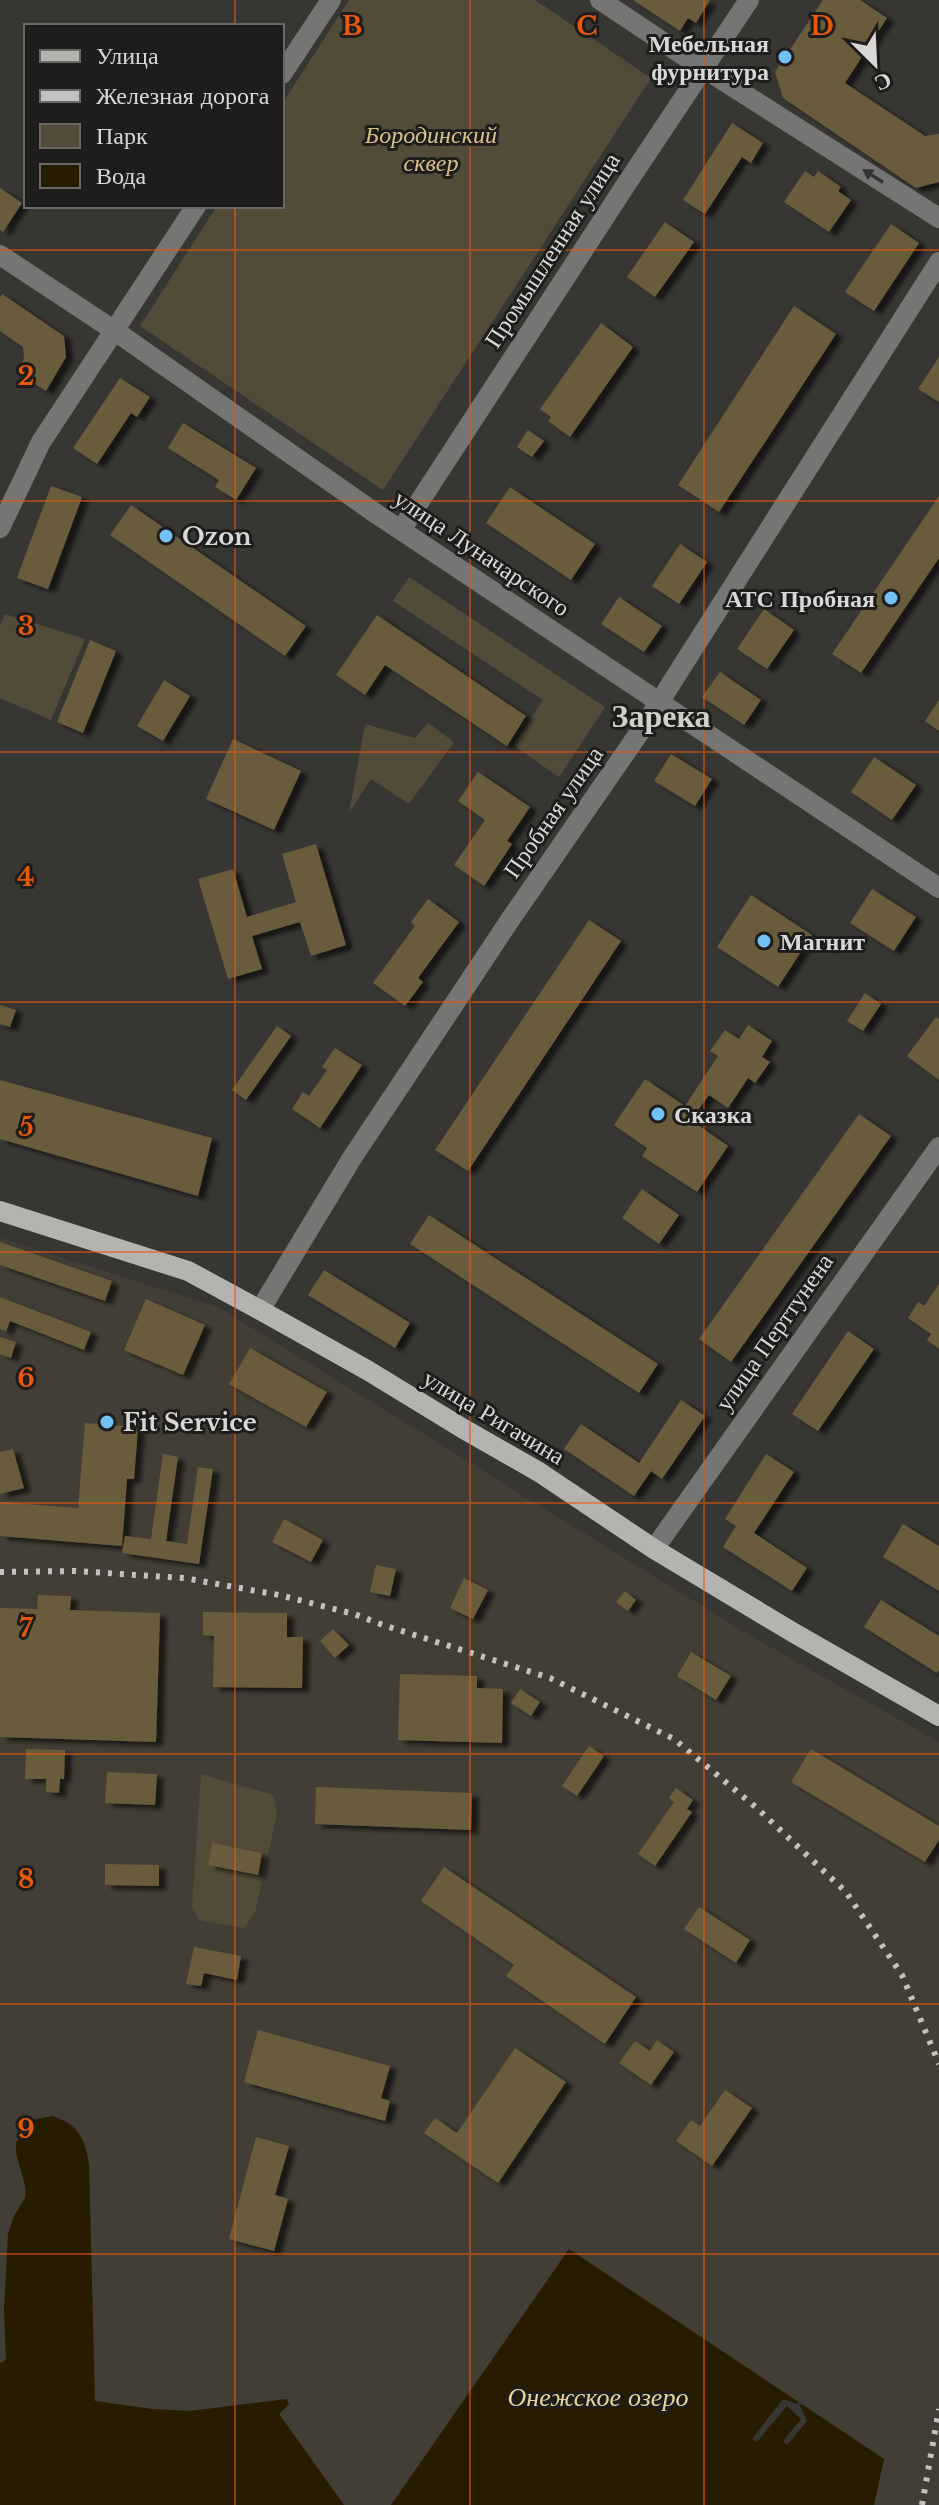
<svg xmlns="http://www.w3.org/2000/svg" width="939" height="2505" font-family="'Libre Baskerville',serif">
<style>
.built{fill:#423e36}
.green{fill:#524b39}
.water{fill:#271c00}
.pier{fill:#373633}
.building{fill:#685c3d;filter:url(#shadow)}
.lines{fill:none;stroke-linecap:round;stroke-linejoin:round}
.minor{stroke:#767574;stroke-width:20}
.major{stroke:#b5b3b0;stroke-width:20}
.rail{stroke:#c3c2c1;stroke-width:6;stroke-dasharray:4 8;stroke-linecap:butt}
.oneway{fill:#343332}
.grid{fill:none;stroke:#e8590c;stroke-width:2;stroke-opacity:0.55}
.poi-dot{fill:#71c1f5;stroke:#1e1d1c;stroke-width:3}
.labels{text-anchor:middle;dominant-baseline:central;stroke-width:6;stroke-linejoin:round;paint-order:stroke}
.poi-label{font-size:24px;font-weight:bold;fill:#d9d8d7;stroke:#1e1d1c;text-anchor:start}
.park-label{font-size:24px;font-style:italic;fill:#d9c28a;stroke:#1e1d1c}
.street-label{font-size:24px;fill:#d9d8d7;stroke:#1e1d1c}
.water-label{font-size:26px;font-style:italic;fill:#ebd49b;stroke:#1e1d1c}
.district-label{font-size:32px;font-weight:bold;fill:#d0cfcb;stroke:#1e1d1c}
.grid-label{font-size:26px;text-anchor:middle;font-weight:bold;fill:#e8590c;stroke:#1e1d1c;stroke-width:6;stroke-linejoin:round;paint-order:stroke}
</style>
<defs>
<filter id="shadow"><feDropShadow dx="7" dy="4" stdDeviation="2" flood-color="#0009"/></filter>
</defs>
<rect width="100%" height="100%" fill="#373633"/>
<path class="built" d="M0 1238 218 1307 749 1635 939 1742V2505H874L883 2458 569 2250 391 2505H344L279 2414 228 2408 190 2411 152 2409 94 2401 89 2165 79 2133 75 2126 65 2120 24 2181 25 2198 14 2216 8 2234 4 2310 6 2360 0 2363Z"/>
<path class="green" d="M349 0H535L651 78 383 490 140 326 217 206H282V104Z
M409 577 605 707 559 777 513 745 543 700 393 601Z
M5 614 85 639 51 720 0 698V625Z
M428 723 454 742 409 804 371 779 349 813 365 724 415 738Z
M201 1774 273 1795 277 1814 255 1913 244 1928 200 1920 192 1908Z"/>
<path class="water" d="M52 2116C79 2125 85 2138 89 2165L95 2401 152 2409 189 2411 287 2399 289 2404 279 2414 344 2505H0V2363L6 2360 4 2310 8 2234 14 2216 25 2198 26 2189 16 2153V2142L33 2120Z
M569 2249 884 2459 874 2505H391Z"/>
<path class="pier" d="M783 2399 797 2404 799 2401 802 2402 800 2406 807 2421 787 2445 783 2441 801 2419 787 2406 757 2442 752 2439Z"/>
<path class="building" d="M633 0H710L696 23 688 18 680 31Z
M823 0H860L887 18 845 83 925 136 939 134V182L916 188 783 98 775 72Z
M732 123 763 143 751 163 742 157 705 214 683 200Z
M805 171 814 177 818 171 841 187 838 191 851 200 829 232 784 202Z
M0 188 22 203 3 232 0 230Z
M665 222 694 242 655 297 627 277Z
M891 224 919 243 874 311 845 292Z
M2 294 64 336 66 357 46 391 16 372 24 359 23 347 0 331V297Z
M794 306 836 334 719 512 678 485Z
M601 323 633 347 570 437 548 421 551 417 540 409Z
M939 357V402L918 389Z
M120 378 150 397 137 417 131 413 97 464 73 448Z
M183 423 256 468 236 500 215 487 219 480 168 448Z
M528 430 544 441 532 457 517 447Z
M51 486 82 497 48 589 17 578Z
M510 487 595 544 571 580 486 523Z
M939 496V558L861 673 832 654Z
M131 505 306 626 285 656 110 535Z
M680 544 707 562 679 604 652 586Z
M619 597 662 626 644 652 601 624Z
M764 609 794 630 767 669 737 649Z
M377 615 526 716 507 746 385 665 365 695 336 675Z
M90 640 116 651 83 733 57 722Z
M720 672 761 700 744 725 702 697Z
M164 680 190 696 163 741 137 726Z
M939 700V731L925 721Z
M233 739 301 771 274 830 206 799Z
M671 754 712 779 695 806 654 781Z
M874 757 916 785 892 820 851 792Z
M478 772 530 807 507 841 512 844 484 886 454 865 485 820 458 801Z
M316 844 346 945 311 956 300 922 252 936 262 969 228 979 198 879 233 869 247 917 296 902 282 854Z
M872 889 916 917 894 951 850 923Z
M751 895 812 935 778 987 717 947Z
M428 899 459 922 418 978 423 982 405 1006 373 983 415 926 411 922Z
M589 920 621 941 468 1171 435 1150Z
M865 993 881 1004 863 1031 847 1021Z
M0 1005 16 1010 10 1027 0 1024Z
M936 1017 939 1019V1080L907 1056Z
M748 1025 772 1041 762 1057 770 1062 755 1083 748 1078 728 1108 709 1095 691 1120 728 1146 697 1192 642 1156 647 1148 614 1125 645 1079 685 1106 718 1056 710 1051 725 1030 739 1039Z
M277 1026 291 1036 246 1100 232 1090Z
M335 1048 362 1065 320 1128 292 1109 303 1092 309 1096 327 1070 322 1067Z
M0 1080 212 1138 198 1196 0 1139Z
M859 1114 891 1136 731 1362 699 1339Z
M642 1189 679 1215 659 1244 622 1218Z
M429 1215 658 1364 639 1393 410 1244Z
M0 1242 112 1281 105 1301 0 1265Z
M324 1270 410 1323 395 1348 308 1295Z
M939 1284V1349L927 1340 931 1334 908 1318 918 1302 924 1306Z
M0 1297 91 1332 84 1350 10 1321 6 1331 0 1329Z
M146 1299 205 1325 183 1375 124 1350Z
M848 1331 874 1349 818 1431 792 1414Z
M0 1337 16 1342 11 1358 0 1354Z
M250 1348 327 1392 306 1427 229 1384Z
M681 1400 705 1416 662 1479 651 1471 634 1496 564 1449 581 1424 639 1463Z
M85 1423 138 1427 134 1479H127L122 1546 0 1536V1502L78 1508Z
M13 1449 24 1488 0 1494V1452Z
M163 1454 178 1457 166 1541 187 1544 198 1467 213 1469 199 1564 122 1553 125 1536 151 1539Z
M766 1454 794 1472 754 1533 807 1568 792 1591 723 1547 736 1526 725 1519Z
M284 1519 323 1540 311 1562 272 1542Z
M903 1524 939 1546V1591L883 1557Z
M376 1565 396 1569 390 1596 370 1592Z
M464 1578 488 1590 473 1619 450 1608Z
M625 1591 636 1600 628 1611 616 1602Z
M38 1595 71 1596 70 1610 160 1613 156 1742 0 1737V1608L37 1609Z
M881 1600 939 1636V1670L937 1673 864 1627Z
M203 1612 287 1613V1637H303L302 1688 213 1687 214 1636 203 1635Z
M333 1629 349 1645 335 1658 320 1641Z
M691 1652 731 1676 716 1700 677 1676Z
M400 1674 477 1676V1688L503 1689 502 1743 398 1740Z
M520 1689 540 1702 531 1716 511 1703Z
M589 1746 604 1756 577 1796 562 1786Z
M26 1749 65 1750 64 1779H60L59 1793 46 1792V1779H25Z
M811 1749 939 1826V1840L925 1862 791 1782Z
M107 1772 157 1774 155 1805 105 1803Z
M316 1787 472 1793 471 1830 315 1824Z
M676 1788 693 1800 687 1809 692 1812 655 1866 638 1854 674 1802 669 1798Z
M212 1843 262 1853 258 1875 208 1865Z
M105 1864 159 1865V1886L105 1885Z
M444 1867 636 1997 605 2044 506 1976 514 1965 421 1901Z
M699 1907 750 1940 736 1963 684 1929Z
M194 1947 241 1956 237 1980 204 1973 201 1986 186 1984Z
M258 2030 390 2066 381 2098 390 2101 385 2121 244 2082Z
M657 2040 674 2052 651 2085 619 2063 635 2041 650 2051Z
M515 2048 566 2082 498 2183 424 2133 435 2118 457 2133Z
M725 2090 752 2108 712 2166 676 2141 691 2120 700 2126Z
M256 2137 289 2146 275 2195 288 2199 274 2251 229 2239Z"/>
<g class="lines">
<path class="minor" d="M600 0 681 54 939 218
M282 74 331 0
M0 255 115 331 378 515 939 888
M0 528 41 442 196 206
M401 530 629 180 749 0
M260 1310 352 1158 512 917 646 723 939 262
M654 1549 939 1147"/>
<path class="major" d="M0 1211 188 1271 260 1310 367 1370 462 1428 539 1472 654 1549 794 1633 939 1716"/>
<path class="rail" d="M0 1572 75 1571 184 1578 279 1595 354 1614 383 1625 550 1678 674 1739 758 1809 846 1892 902 1975 939 2064
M922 2505 939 2409"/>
</g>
<defs><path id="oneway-solid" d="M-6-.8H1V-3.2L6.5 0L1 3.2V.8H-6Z" transform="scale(2)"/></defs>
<use class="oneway" href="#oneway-solid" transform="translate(873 176) rotate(-148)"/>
<path class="grid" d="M235 0V26M470 0V2505M704 0V2505M235 206V2505M0 250H939M0 501H939M0 752H939M0 1002H939M0 1252H939M0 1503H939M0 1754H939M0 2004H939M0 2254H939"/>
<g class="poi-dot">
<circle cx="785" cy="57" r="8"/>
<circle cx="166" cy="536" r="8"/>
<circle cx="891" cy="598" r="8"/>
<circle cx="764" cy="941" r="8"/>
<circle cx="658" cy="1114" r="8"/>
<circle cx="107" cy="1422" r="8"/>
</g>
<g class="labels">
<g class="poi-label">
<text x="769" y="43" text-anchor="end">Мебельная<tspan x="769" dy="28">фурнитура</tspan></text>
<text x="182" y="536">Ozon</text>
<text x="875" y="598" text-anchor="end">АТС Пробная</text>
<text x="780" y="941">Магнит</text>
<text x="674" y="1114">Сказка</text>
<text x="123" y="1422">Fit Service</text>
</g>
<g class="park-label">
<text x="431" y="134">Бородинский<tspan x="431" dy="28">сквер</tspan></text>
</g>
<g class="street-label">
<text transform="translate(552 250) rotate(-57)">Промышленная улица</text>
<text transform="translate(482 553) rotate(34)">улица Луначарского</text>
<text transform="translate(553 812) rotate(-55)">Пробная улица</text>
<text transform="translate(774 1332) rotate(-55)">улица Перттунена</text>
<text transform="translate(494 1417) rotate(31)">улица Ригачина</text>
</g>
<g class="water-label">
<text x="598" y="2397">Онежское озеро</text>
</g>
<g class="district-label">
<text x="661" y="716">Зарека</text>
</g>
</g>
<g class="grid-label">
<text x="352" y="35">B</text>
<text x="587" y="35">C</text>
<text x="822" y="35">D</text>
<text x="26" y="385">2</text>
<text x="26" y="635">3</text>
<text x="26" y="886">4</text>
<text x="26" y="1136">5</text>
<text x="26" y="1387">6</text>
<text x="26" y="1637">7</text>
<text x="26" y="1888">8</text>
<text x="26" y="2138">9</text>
</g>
<rect x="24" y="24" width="260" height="184" fill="#1e1d1c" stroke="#696867" stroke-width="2"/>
<rect x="40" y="50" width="40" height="12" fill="#b5b3b0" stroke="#696867" stroke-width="2"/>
<text x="96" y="64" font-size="24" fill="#d9d8d7">Улица</text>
<rect x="40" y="90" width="40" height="12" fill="#c3c2c1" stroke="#696867" stroke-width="2"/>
<text x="96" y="104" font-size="24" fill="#d9d8d7">Железная дорога</text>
<rect x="40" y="124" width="40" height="24" fill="#524b39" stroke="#696867" stroke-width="2"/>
<text x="96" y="144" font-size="24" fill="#d9d8d7">Парк</text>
<rect x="40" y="164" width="40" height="24" fill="#271c00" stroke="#696867" stroke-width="2"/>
<text x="96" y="184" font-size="24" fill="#d9d8d7">Вода</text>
<g transform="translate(875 64) rotate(156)" stroke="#1e1d1c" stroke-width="6" paint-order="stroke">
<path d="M0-6L14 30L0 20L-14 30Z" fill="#d9d8d7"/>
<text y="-12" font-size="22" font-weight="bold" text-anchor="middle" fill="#d9d8d7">С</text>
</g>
</svg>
